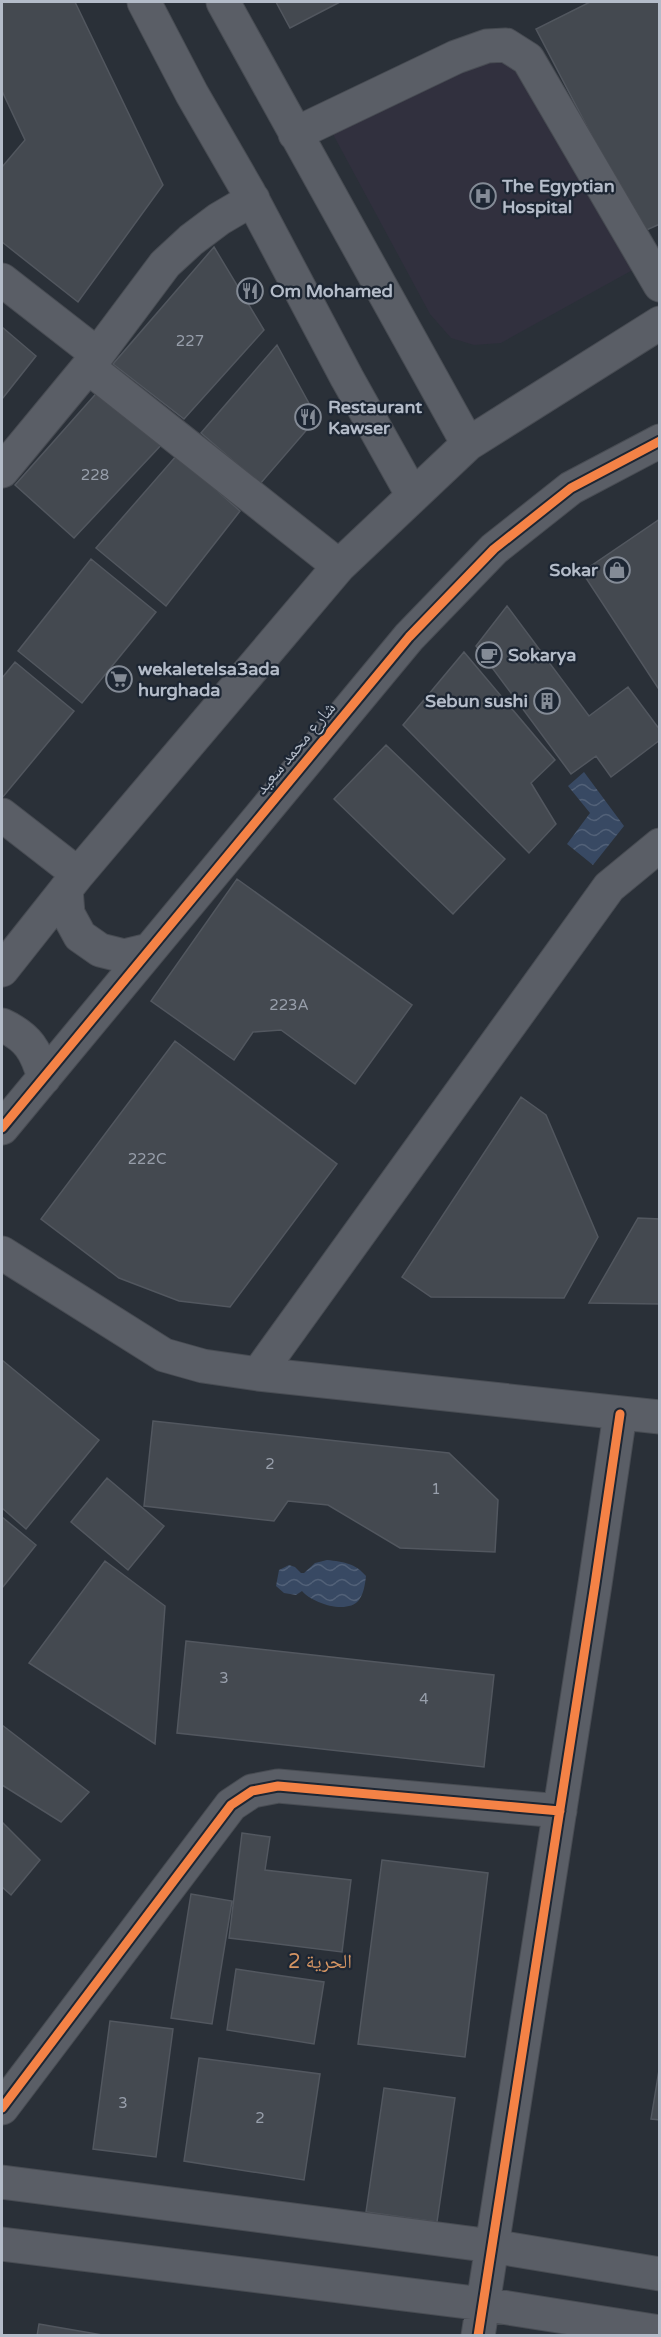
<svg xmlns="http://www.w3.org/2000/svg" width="661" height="2337" font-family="'Varela Round','Noto Naskh Arabic',sans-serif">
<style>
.medical{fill:#31303e}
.water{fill:url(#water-waves)}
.building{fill:#444950;stroke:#52575f;stroke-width:1.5}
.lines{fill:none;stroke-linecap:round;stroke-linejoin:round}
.minor-casing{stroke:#484c53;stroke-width:35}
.minor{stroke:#5a5e66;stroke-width:33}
.cycleway-casing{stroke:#1d2633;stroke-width:13}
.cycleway{stroke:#f48246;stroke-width:9}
.labels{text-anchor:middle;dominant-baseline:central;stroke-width:4.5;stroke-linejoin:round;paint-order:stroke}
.number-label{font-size:15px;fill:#989fab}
.poi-label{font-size:18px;font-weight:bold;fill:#b4bcc9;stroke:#1d2633;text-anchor:start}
.street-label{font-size:18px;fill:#b4bcc9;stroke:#1d2633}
.neighbourhood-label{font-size:20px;fill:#d59563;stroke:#1d2633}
</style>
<defs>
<pattern id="water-waves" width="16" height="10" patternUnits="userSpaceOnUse" patternTransform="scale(1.5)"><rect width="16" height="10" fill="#384963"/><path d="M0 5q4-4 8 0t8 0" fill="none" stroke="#526178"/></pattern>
</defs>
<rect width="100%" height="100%" fill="#2a3038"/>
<path class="medical" d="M496 57 530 64 638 267 501 343 474 345 451 338 430 314 328 125Z"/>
<path class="water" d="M584 772 624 826 593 865 567 844 590 813 568 786Z
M327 1560C344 1562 355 1563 366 1576 365 1584 364 1593 359 1600 347 1615 312 1603 302 1591L296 1595 284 1593 276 1586 279 1570 289 1565 295 1567 301 1573H304L315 1563Z"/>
<path class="building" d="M2 2H75L163 185 78 302 2 242V167L25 140 2 91Z
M276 2H340L290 28Z
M590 2H660V224L642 232 536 29Z
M214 247 264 330 184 419 113 364Z
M2 327 36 356 2 399Z
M277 345 317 418 260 484 201 433Z
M101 388 164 442 74 538 15 485Z
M177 455 240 511 166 606 96 548Z
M660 519V691L582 572Z
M91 559 156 612 82 703 18 651Z
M507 606 589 716 628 687 660 730V740L611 777 596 756 571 774 476 646Z
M464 652 555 760 531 783 556 824 529 853 403 725Z
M15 662 74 711 2 798V678Z
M386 745 505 859 453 914 334 799Z
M237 879 412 1005 355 1084 281 1030 253 1032 234 1060 151 1001Z
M175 1041 337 1164 230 1307 179 1301 119 1278 41 1219Z
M521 1097 546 1115 598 1237 564 1298 431 1297 402 1277Z
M638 1218 660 1219V1304L589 1303Z
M2 1360 99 1440 26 1529 2 1508Z
M153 1421 449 1453 498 1500 495 1552 400 1548 328 1505 288 1501 274 1521 144 1506Z
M107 1478 164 1526 128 1570 71 1522Z
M2 1517 36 1545 2 1588Z
M105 1561 165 1606 155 1744 29 1663Z
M186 1641 494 1675 484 1767 177 1733Z
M2 1725 89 1792 61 1822 2 1785Z
M2 1822 40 1860 11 1895 2 1887Z
M242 1833 270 1837 265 1870 351 1880 342 1952 229 1938Z
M382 1860 488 1873 465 2057 358 2044Z
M191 1894 232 1901 212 2024 171 2018Z
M236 1969 324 1982 314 2044 227 2030Z
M110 2021 173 2029 156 2157 93 2149Z
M199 2058 320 2074 304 2180 184 2161Z
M660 2064V2120L651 2119Z
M384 2088 455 2098 437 2222 366 2212Z
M39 2324 108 2336H37Z"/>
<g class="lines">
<g class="minor-casing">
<path id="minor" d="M144 2 192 94 248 191 347 378 413 496
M223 2 468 444
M295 134 456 57 487 46 506 45 528 59 660 285
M2 280 97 354
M88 367 339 566
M2 471 88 367 165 264 191 240 219 219 253 199
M2 815 78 874
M66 889 68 914 80 936 100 950 124 956 149 950
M2 970 78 874 339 566 468 444 660 323
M2 1025C28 1037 36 1050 44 1078
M2 1128 409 637 494 549 571 488 660 441
M2 1253 164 1355 203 1366 258 1374 660 1417
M258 1374 609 887 660 845
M2 2108 231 1805 252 1791 278 1786 560 1811
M2 2182 492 2246 660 2274
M2 2244 483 2304 660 2332
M478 2336 595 1584 620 1414"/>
</g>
<use href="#minor" class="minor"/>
<g class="cycleway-casing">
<path id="cycleway" d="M2 1128 409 637 494 549 571 488 660 441
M2 2108 231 1805 252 1791 278 1786 560 1811
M478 2336 595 1584 620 1414"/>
</g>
<use href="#cycleway" class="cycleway"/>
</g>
<defs>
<g id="hospital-ring" transform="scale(1.35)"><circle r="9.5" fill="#1d2633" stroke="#848b96" stroke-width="1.5"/><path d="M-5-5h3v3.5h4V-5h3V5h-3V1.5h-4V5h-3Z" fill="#848b96"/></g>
<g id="restaurant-ring" transform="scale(1.35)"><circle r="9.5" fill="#1d2633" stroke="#848b96" stroke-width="1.5"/><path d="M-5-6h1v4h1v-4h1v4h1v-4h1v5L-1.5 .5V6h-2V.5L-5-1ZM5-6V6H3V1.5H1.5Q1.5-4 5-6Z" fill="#848b96"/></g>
<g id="shop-ring" transform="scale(1.35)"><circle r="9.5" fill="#1d2633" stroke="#848b96" stroke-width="1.5"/><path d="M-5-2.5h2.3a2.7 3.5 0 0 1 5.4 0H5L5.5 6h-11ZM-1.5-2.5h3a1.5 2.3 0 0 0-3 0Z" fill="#848b96"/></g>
<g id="cafe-ring" transform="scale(1.35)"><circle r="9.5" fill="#1d2633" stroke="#848b96" stroke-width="1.5"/><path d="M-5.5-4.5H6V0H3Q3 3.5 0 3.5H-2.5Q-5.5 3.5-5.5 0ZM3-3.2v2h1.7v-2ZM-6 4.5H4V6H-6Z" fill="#848b96"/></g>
<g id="supermarket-ring" transform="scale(1.35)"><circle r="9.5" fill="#1d2633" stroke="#848b96" stroke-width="1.5"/><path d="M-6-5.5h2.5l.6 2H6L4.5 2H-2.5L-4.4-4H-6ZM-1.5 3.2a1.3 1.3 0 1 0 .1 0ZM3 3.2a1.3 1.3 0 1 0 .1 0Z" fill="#848b96"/></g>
<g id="building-ring" transform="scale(1.35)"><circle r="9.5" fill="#1d2633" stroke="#848b96" stroke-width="1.5"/><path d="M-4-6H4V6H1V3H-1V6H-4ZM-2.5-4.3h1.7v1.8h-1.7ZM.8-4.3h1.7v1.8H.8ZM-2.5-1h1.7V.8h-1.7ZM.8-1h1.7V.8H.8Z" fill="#848b96"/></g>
</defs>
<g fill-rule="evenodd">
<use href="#hospital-ring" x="483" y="196"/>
<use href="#restaurant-ring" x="250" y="291"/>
<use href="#restaurant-ring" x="308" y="417"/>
<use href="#shop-ring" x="617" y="570"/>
<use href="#cafe-ring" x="489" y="655"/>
<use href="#supermarket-ring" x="119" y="679"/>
<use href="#building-ring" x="547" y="701"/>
</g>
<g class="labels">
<g class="number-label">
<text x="190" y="341">227</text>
<text x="95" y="475">228</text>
<text x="289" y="1005">223A</text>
<text x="147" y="1159">222C</text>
<text x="270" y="1464">2</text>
<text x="436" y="1489">1</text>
<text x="224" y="1678">3</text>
<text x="424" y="1699">4</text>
<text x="123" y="2103">3</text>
<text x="260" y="2118">2</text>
</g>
<g class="poi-label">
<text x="502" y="186">The Egyptian<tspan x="502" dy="21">Hospital</tspan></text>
<text x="270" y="291">Om Mohamed</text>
<text x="328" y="407">Restaurant<tspan x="328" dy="21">Kawser</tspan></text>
<text x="598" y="570" text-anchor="end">Sokar</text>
<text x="508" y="655">Sokarya</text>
<text x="138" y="669">wekaletelsa3ada<tspan x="138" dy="21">hurghada</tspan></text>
<text x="528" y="701" text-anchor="end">Sebun sushi</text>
</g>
<g class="street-label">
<text transform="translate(295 748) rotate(-50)">شارع محمد سعيد</text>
</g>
<g class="neighbourhood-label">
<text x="320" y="1962">الحرية 2</text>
</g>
</g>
<rect width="661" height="2337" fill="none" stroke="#b4bcc9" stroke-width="6"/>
</svg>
